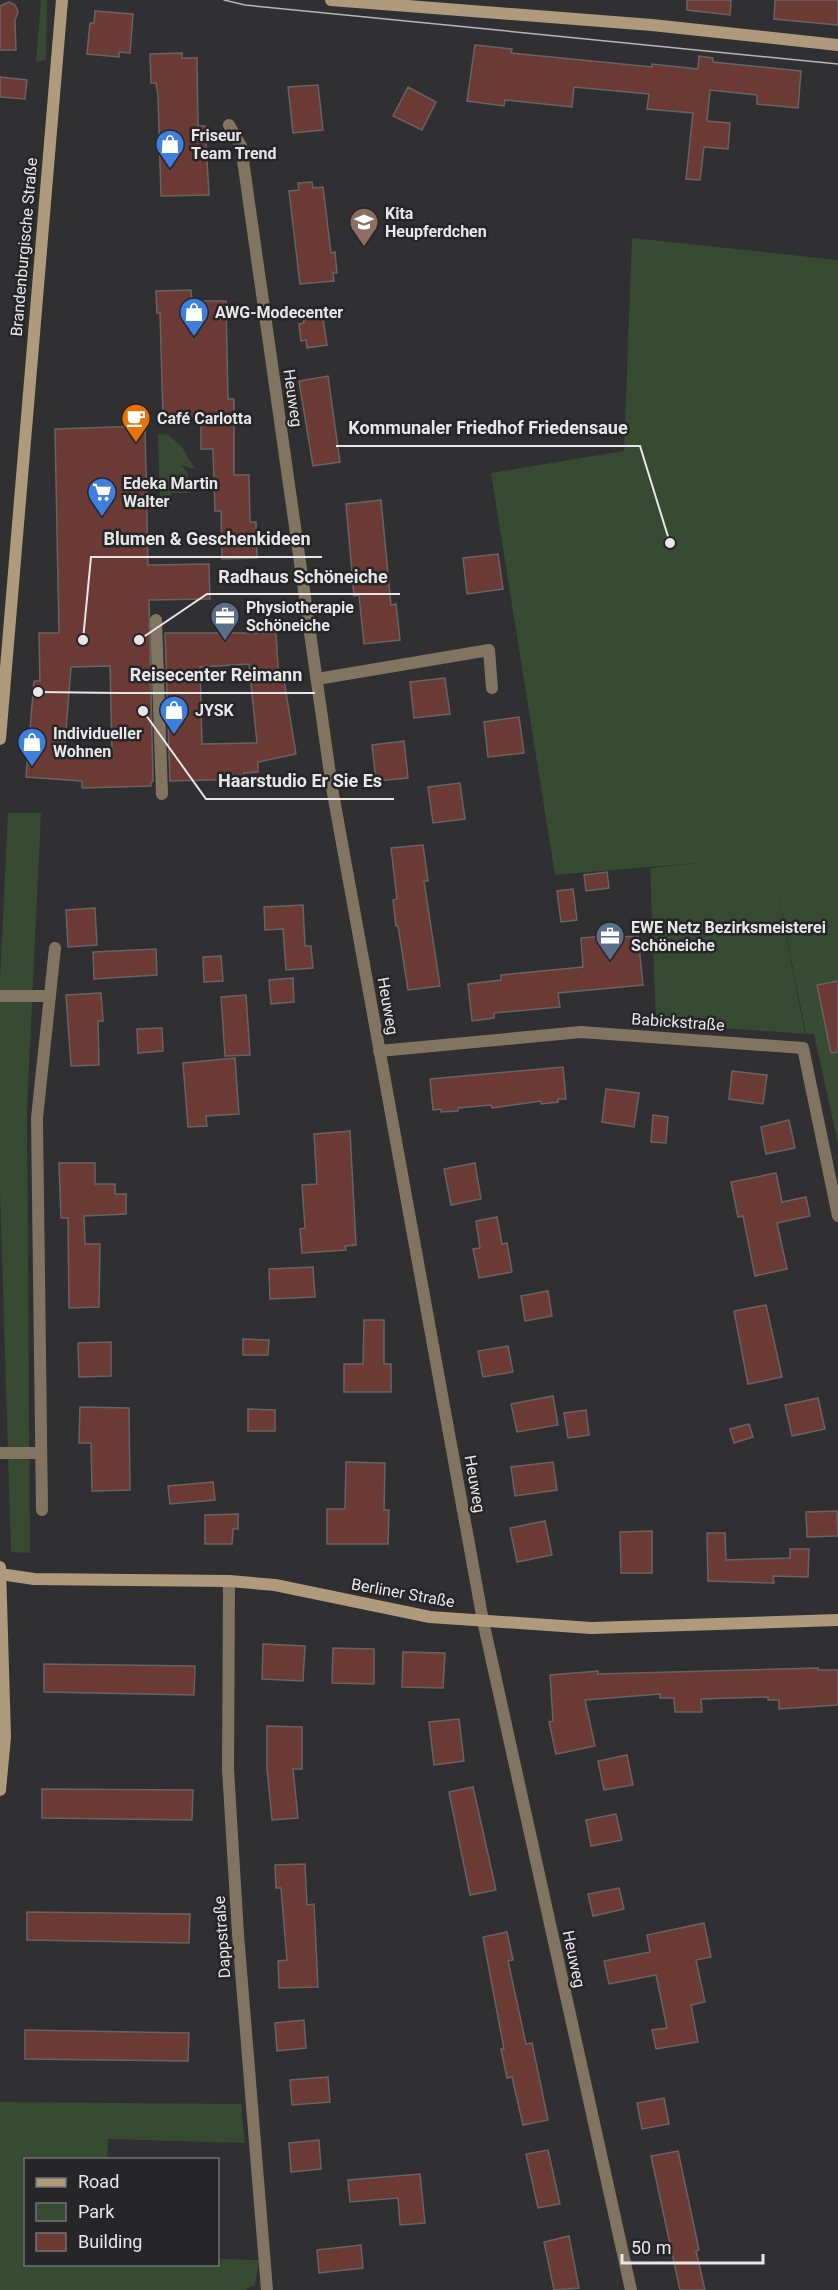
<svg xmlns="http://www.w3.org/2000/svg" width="838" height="2290" font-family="Roboto,sans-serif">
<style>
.green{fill:#364b31}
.building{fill:#6c3a34;stroke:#686363;stroke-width:1.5;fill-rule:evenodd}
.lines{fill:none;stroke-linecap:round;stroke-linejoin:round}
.street{stroke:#817461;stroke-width:12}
.secondary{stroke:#b09a7c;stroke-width:12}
.tram{stroke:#b6b5b8;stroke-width:1.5}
.labels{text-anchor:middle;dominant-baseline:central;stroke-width:5;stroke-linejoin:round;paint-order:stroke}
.poi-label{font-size:16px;font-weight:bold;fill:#e7e6e8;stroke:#262528;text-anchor:start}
.street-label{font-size:16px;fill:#e7e6e8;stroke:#262528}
.leader{fill:none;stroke:#e7e6e8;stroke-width:2}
.callout-dot{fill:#e7e6e8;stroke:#262528;stroke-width:2}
.callout-label{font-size:18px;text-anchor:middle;font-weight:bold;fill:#e7e6e8;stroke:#262528;stroke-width:5;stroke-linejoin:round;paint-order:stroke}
</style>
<rect width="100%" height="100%" fill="#302f32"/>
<path class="green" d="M41 0H47L46 60 36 62Z
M632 238 838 260V1144L814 1034H806L771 857 805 1034 656 1023 650 868 696 863 555 875 491 473 624 451Z
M167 434 182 447 195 469 181 465 187 472 191 493H171V504L160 505 158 435Z
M8 813H41L27 1109 30 1553 11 1552 0 1188V980Z
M0 2102 241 2104 245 2143 108 2139 107 2159 26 2160V2264H218V2259L259 2260 255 2285 245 2290H0Z"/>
<path class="building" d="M687 0H731L730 15 687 10Z
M775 0H838V25L774 19Z
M9 2 15 5 18 11 15 21 16 50H0V6Z
M95 11 133 14 130 53 119 52V57L87 54 90 23H94Z
M475 45 512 49 511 53 652 67V64L698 69 699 56 713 58V62L801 71 798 108 757 104V95L710 90 707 121 730 123 728 149 704 147 700 180 686 179 693 113 647 109 649 94 574 87 572 107 505 100 504 106 467 101Z
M182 53V58H197L198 126H205L209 195 161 196 158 96 156 83H151L150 54Z
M0 77 27 80 25 99 0 97Z
M318 85 323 130 293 133 288 87Z
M408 87 436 102 422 130 393 116Z
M312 182 313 188 323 187 331 253 335 252 337 273H333L334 281 300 284 289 191 299 190 298 183Z
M191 290 192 301H226L228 399H234V475H249L250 522H256L257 558 222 559 221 511H215L213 449H201V416L163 417 160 313H157L156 291Z
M322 312 327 345 307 348 306 340 301 341 299 324 304 323 303 315Z
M328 376 340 462 313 466 299 381Z
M145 426 148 565 209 564 210 599 149 600 153 781 151 782V786L82 788V781L26 777 34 681H40L39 633H59L55 429ZM110 666 112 753 64 755 71 667Z
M381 500 391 605 396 604 400 640 364 644 359 595 354 596 346 504Z
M498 554 503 589 467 594 463 558Z
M165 633H276L279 682 284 680 296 754 258 762V772L244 773V779L170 781ZM249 664 257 743 202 744 200 667Z
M445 678 450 714 414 718 410 682Z
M519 717 524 753 488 757 484 722Z
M404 741 408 778 376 781 372 745Z
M460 783 465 819 433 823 428 787Z
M423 845 428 881H424L440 986 408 990 398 926H396L393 900 397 899 391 848Z
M607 872 609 888 586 891 584 875Z
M573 889 577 920 561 922 557 891Z
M303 905 305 946H311L313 968 286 970 283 929 265 930 264 907Z
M95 908 97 945 68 947 66 910Z
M619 935 620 937 638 936 643 985 558 993 560 1007 494 1013V1018L472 1021 468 984 501 980V975L583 967 581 938Z
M156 949 157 975 94 979 93 952Z
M221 956 223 981 204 982 203 957Z
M293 978 294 1002 271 1004 269 980Z
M838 981V1052L831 1053 817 985Z
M101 993 103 1021H98L99 1065 71 1066 66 995Z
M246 995 250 1055 225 1056 221 997Z
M162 1028 163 1051 138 1053 137 1029Z
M235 1058 239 1114 206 1116 207 1126 188 1127 183 1063Z
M563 1067 566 1099H558V1102L541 1104V1101L492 1108 491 1105 458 1108V1111L441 1112V1109L433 1110 430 1079Z
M732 1071 767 1075 763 1104 729 1099Z
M606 1089 639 1093 634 1127 602 1122Z
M653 1115 668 1117 666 1143 651 1142Z
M789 1120 795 1148 766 1154 761 1127Z
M350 1131 356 1245 345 1246 346 1250 302 1253 300 1229 305 1228 302 1185 317 1184 314 1134Z
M59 1163H95V1184H115V1194H126V1214L84 1216 85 1244H100L99 1307 69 1308 68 1218H61Z
M475 1163 481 1199 451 1205 444 1169Z
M776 1173 782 1202 806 1197 810 1216 777 1223 787 1269 755 1276 743 1216 738 1217 731 1182Z
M497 1217 502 1244 507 1243 512 1272 479 1278 473 1249 480 1248 476 1221Z
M313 1267 315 1297 270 1299 269 1269Z
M548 1291 552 1316 525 1321 521 1296Z
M766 1305 782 1377 748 1384 734 1311Z
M364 1320H384V1364H391V1392H344V1364H363Z
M243 1339 269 1340 268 1355H243Z
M111 1342V1376L79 1377 78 1343Z
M508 1346 513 1372 483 1377 478 1351Z
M553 1396 558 1425 517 1432 511 1404Z
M818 1398 825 1429 792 1436 785 1405Z
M80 1407 129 1408 130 1490 92 1491 91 1443H79Z
M248 1409 275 1410V1431H248Z
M586 1410 589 1435 568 1438 564 1413Z
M749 1424 753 1437 734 1443 730 1429Z
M346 1462 385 1463 384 1510H389L388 1544H327V1509H345Z
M553 1462 557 1490 515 1496 511 1467Z
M213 1482 215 1500 170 1504 168 1486Z
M837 1511 838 1536 807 1537 806 1512Z
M238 1514V1529H233L232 1544H205V1515Z
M545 1521 552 1555 517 1562 510 1528Z
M652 1531V1573H621L620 1532Z
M707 1533H725L726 1560 790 1558V1549H809L808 1577 773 1576 774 1583 708 1581Z
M263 1644 305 1646 303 1681 262 1679Z
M333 1648 374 1649V1684L332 1683Z
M403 1652 445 1653 443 1688 402 1687Z
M44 1664 195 1666 194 1695 44 1692Z
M818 1668V1670H838V1705L779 1709V1700H768V1697L701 1699 702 1712H675L674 1698H660V1694L585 1700 595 1746 556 1754 549 1722 553 1721 550 1675 598 1671V1674Z
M459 1719 464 1761 434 1765 429 1722Z
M267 1726 302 1727V1769H293L298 1818 272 1820 267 1768Z
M627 1755 633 1785 604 1790 598 1761Z
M473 1787 496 1890 470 1895 449 1792Z
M42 1789 193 1790 192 1820 42 1818Z
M616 1814 622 1840 591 1846 586 1820Z
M305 1864 307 1905 314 1904 318 1987 279 1988 278 1961 287 1960 281 1888H276L275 1865Z
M619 1888 624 1909 593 1916 588 1894Z
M27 1912 190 1914 189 1943 27 1940Z
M704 1923 711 1957 696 1960 705 2002 691 2005 698 2042 656 2049 652 2030 667 2028 656 1975 609 1984 604 1961 650 1952 647 1935Z
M507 1932 513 1960 508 1961 526 2044 532 2043 548 2120 523 2125 512 2077 507 2078 501 2049H504L483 1937Z
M304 2020 306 2048 277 2051 275 2023Z
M25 2030 189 2033 188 2061 25 2059Z
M328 2077 330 2102 292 2105 290 2080Z
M664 2098 669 2124 642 2129 637 2103Z
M319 2140 321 2169 291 2172 289 2143Z
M548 2150 560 2204 538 2208 526 2154Z
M678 2151 699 2250 696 2251 705 2290H680L651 2156Z
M420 2174 425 2223 400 2225 398 2198 350 2202 348 2180Z
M569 2236 579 2288 554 2290 544 2242Z
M361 2245 363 2268 319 2273 317 2250Z"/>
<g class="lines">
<path class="street" d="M229 125 241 146 332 788 483 1621 631 2290
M156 620 162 794
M317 679 489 650 492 688
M0 996H49
M379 1051 581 1032 803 1048 838 1216
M0 1453H41
M42 1510 37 1118 55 948
M229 1581 228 1769 238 1934 267 2290"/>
<path class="secondary" d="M331 0 652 25 838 45
M0 739 62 0
M0 1567 5 1737 0 1790
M0 1574 34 1579 229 1581 275 1585 430 1617 591 1628 838 1620"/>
<path class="tram" d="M224 0 245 5 838 64"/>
</g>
<defs>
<g id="shop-pin" transform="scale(1.5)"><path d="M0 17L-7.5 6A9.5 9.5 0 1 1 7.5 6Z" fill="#3f7fe0" stroke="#262528"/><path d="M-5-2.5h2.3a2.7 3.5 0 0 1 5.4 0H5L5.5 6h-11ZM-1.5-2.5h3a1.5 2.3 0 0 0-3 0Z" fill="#fff"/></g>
<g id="school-pin" transform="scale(1.5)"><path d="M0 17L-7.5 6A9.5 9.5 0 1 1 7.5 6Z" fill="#8d6e63" stroke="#262528"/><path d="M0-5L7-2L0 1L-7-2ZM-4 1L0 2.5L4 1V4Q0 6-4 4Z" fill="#fff"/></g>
<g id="cafe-pin" transform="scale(1.5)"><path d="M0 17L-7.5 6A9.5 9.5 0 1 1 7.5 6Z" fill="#e8710a" stroke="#262528"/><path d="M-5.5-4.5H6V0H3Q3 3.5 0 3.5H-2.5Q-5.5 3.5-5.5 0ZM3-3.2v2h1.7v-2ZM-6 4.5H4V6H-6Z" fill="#fff"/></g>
<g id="supermarket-pin" transform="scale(1.5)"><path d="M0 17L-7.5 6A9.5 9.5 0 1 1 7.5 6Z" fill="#3f7fe0" stroke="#262528"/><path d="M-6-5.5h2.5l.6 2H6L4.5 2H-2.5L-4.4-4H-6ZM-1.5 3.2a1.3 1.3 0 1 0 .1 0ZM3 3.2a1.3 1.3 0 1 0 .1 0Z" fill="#fff"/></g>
<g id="office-pin" transform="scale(1.5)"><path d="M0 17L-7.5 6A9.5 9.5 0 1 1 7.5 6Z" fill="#5c6f8a" stroke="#262528"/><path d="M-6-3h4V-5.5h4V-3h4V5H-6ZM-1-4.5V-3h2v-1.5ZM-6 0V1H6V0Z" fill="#fff"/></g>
</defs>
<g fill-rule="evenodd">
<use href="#shop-pin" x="170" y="144"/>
<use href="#school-pin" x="364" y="222"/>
<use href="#shop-pin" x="194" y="312"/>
<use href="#cafe-pin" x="136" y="418"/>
<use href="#supermarket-pin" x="102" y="492"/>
<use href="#office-pin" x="225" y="616"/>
<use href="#shop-pin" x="174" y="710"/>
<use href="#shop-pin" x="32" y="742"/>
<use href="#office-pin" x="610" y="936"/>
</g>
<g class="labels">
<g class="poi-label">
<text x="191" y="135">Friseur<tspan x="191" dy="18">Team Trend</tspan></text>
<text x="385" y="213">Kita<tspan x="385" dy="18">Heupferdchen</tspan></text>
<text x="215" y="312">AWG-Modecenter</text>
<text x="157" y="418">Café Carlotta</text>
<text x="123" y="483">Edeka Martin<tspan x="123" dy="18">Walter</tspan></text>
<text x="246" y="607">Physiotherapie<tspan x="246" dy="18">Schöneiche</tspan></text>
<text x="195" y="710">JYSK</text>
<text x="53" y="733">Individueller<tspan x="53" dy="18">Wohnen</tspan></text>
<text x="631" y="927">EWE Netz Bezirksmeisterei<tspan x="631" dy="18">Schöneiche</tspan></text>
</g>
<g class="street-label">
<text transform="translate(24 247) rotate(-85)">Brandenburgische Straße</text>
<text transform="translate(293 398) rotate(82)">Heuweg</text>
<text transform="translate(388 1006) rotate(80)">Heuweg</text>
<text transform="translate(678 1022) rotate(4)">Babickstraße</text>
<text transform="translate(475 1484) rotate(80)">Heuweg</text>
<text transform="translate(403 1593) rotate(10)">Berliner Straße</text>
<text transform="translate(222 1937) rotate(-94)">Dappstraße</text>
<text transform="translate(574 1959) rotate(78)">Heuweg</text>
</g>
</g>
<path class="leader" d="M670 543L640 446H336M83 640L91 557H322M139 640L207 594H400M38 692L118 693H315M143 711L206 799H394"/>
<g class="callout-dot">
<circle cx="670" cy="543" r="6"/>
<circle cx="83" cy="640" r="6"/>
<circle cx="139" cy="640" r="6"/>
<circle cx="38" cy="692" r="6"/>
<circle cx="143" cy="711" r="6"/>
</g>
<g class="callout-label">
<text x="488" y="434">Kommunaler Friedhof Friedensaue</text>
<text x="207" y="545">Blumen &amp; Geschenkideen</text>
<text x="303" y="583">Radhaus Schöneiche</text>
<text x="216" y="681">Reisecenter Reimann</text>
<text x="300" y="787">Haarstudio Er Sie Es</text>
</g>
<rect x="24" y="2158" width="195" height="108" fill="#262528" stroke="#737275" stroke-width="1.5"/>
<rect x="36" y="2178" width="30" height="9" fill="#b09a7c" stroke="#737275" stroke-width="1.5"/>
<text x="78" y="2188" font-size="18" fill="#e7e6e8">Road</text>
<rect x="36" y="2203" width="30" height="18" fill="#364b31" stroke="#737275" stroke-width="1.5"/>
<text x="78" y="2218" font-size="18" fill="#e7e6e8">Park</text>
<rect x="36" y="2233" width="30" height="18" fill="#6c3a34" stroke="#737275" stroke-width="1.5"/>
<text x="78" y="2248" font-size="18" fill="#e7e6e8">Building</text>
<path d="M622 2254v9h141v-9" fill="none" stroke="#e7e6e8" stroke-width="3"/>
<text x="631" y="2254" font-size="18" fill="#e7e6e8" stroke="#262528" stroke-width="4.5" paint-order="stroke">50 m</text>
</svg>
